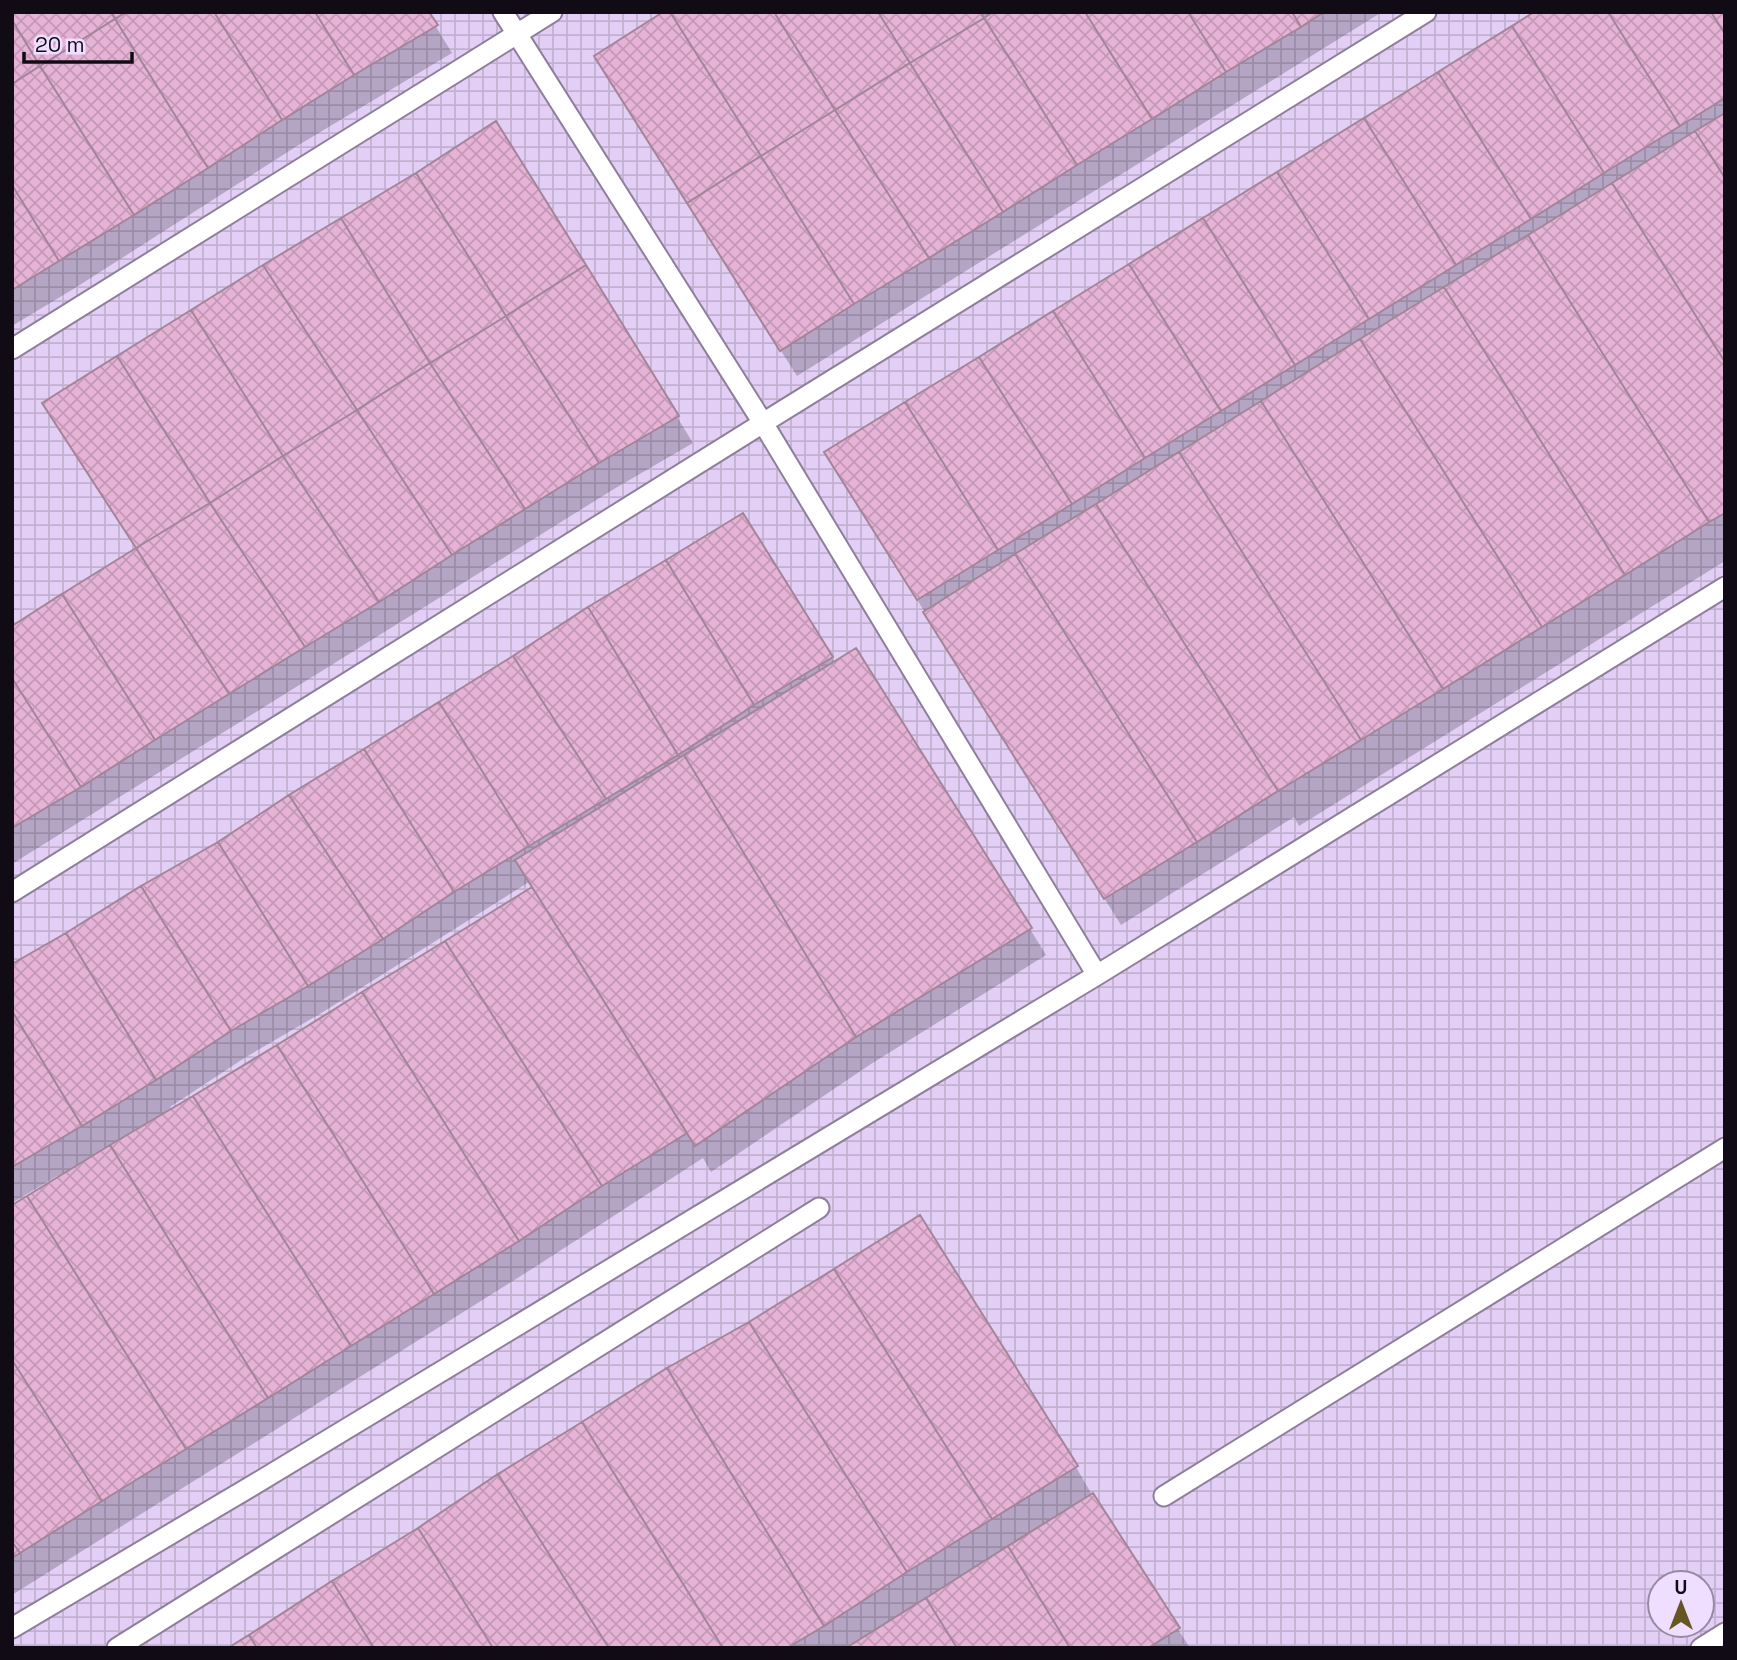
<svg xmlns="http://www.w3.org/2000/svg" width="1737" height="1660" font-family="'Space Grotesk',sans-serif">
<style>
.industrial{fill:url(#industrial-grid);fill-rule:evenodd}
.shadow{fill:#0003;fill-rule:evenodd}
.building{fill:url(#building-cross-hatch);stroke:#a3859a;stroke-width:2}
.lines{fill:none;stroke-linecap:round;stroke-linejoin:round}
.lane-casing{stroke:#8e7f9c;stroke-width:23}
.lane{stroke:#fff;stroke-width:19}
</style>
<defs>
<pattern id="industrial-grid" width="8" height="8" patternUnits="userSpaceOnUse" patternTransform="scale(1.75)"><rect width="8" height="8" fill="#e3cff5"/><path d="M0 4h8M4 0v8" fill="none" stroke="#c2b0d1"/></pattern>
<pattern id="building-cross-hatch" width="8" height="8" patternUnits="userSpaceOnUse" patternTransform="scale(1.75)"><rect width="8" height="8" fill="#e6b3d7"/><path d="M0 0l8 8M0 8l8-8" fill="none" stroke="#c499b8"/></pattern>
</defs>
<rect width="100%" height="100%" fill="#efdeff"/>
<path class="industrial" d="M12 12H1725V1648H12ZM1660 1583H1702V1625H1660Z"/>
<path class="shadow" d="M12 12H427L452 53 297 146 75 288 12 326Z
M667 12H1382L797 376 611 83Z
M1725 12V561L1299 826 1294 817 1121 925 842 480Z
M677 417 693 443 614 489 12 864V628L137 550 60 430Z
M742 515 835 663 1030 929 1046 955 871 1064 711 1172 703 1158 535 1267 12 1595V1207L59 1179 57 1176 12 1203V966L219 844ZM529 882 533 888 172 1110 170 1107 246 1057 323 1012Z
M1076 1467 1091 1493 1190 1648H231Z"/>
<path class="building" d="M12 12H111L115 19 40 66 12 20Z
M111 12H126L115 19Z
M126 12H214L282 120 208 168 115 19Z
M214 12H315L354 75 282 120Z
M315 12H429L438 25 354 75Z
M663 12H670L761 156 687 203 594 56Z
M670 12H774L835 110 761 156Z
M774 12H878L910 63 835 110Z
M878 12H981L984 18 910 63Z
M993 12H1085L1152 119 1077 165 984 18Z
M1085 12H1188L1226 72 1152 119Z
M1188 12H1292L1301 27 1226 72Z
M1292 12H1324L1301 27Z
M1534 12H1608L1680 126 1604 173 1512 26Z
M1608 12H1711L1725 34V98L1680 126Z
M1711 12H1725V34Z
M984 18 1077 165 1003 212 910 63Z
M115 19 208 168 134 215 40 66Z
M12 20 40 66 12 84Z
M1512 26 1604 173 1531 219 1438 72Z
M910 63 1003 212 929 258 835 110Z
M40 66 134 215 59 261 12 185V84Z
M1438 72 1531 219 1456 265 1364 118Z
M835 110 929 258 854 304 761 156Z
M1725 113V178L1695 131Z
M1364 118 1456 265 1369 319 1277 172Z
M496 121 586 265 506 316 416 173Z
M1695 131 1725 178V362L1612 183Z
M761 156 854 304 780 351 687 203Z
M1277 172 1369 319 1295 365 1203 218Z
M416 173 506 316 430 363 341 218Z
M1612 183 1725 362V513L1709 522 1528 235Z
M12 185 59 261 12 290Z
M341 218 430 363 357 410 263 265Z
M1203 218 1295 365 1221 411 1129 264Z
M1528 235 1709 522 1625 575 1444 287Z
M1129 264 1221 411 1145 458 1053 311Z
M263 265 357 410 283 456 191 310Z
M586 265 679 416 599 463 506 316Z
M1444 287 1625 575 1542 627 1360 339Z
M191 310 283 456 210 503 117 356Z
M1053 311 1145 458 1072 504 979 357Z
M506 316 599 463 525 509 430 363Z
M1360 339 1542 627 1443 689 1261 401Z
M117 356 210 503 136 548 42 403Z
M979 357 1072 504 998 550 905 402Z
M430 363 525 509 452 555 357 410Z
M1261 401 1443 689 1361 740 1179 452Z
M905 402 998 550 917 600 824 452Z
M357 410 452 555 379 602 283 456Z
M1179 452 1361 740 1278 791 1096 504Z
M283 456 379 602 305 647 210 503Z
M210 503 305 647 229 694 136 548Z
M1096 504 1278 791 1197 842 1015 554Z
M743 513 833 657 754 705 666 560Z
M136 548 229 694 155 740 62 594Z
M1015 554 1197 842 1104 899 923 612Z
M666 560 754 705 678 755 588 607Z
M62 594 155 740 81 787 12 678V626Z
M588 607 678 755 606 799 513 656Z
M856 648 1032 928 856 1037 684 755Z
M513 656 606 799 529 846 439 702Z
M12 678 81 787 12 828Z
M439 702 529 846 454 892 364 749Z
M364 749 454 892 383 939 289 795Z
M684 755 856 1037 695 1146 515 860Z
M289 795 383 939 308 986 218 842Z
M218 842 308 986 231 1031 141 886Z
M141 886 231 1031 156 1080 66 933Z
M532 887 687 1133 602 1186 445 941Z
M66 933 156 1080 82 1126 12 1011V964Z
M445 941 602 1186 519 1241 362 992Z
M362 992 519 1241 434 1294 277 1045Z
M12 1011 82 1126 12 1167Z
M277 1045 434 1294 351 1346 193 1096Z
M193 1096 351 1346 268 1398 110 1145Z
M110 1145 268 1398 186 1449 27 1196Z
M27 1196 186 1449 102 1501 12 1360V1205Z
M920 1215 1078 1466 992 1519 834 1269Z
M834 1269 992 1519 907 1572 749 1322Z
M749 1322 907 1572 824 1626 667 1368Z
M12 1360 102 1501 20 1553 12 1542Z
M667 1368 824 1626 787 1648H723L582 1422Z
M582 1422 723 1648H609L498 1474Z
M498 1474 609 1648H493L418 1528Z
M1093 1493 1180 1628 1148 1648H1070L1008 1546Z
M418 1528 493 1648H374L332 1581Z
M12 1542 20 1553 12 1558Z
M1008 1546 1070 1648H957L926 1598Z
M332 1581 374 1648H257L249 1635Z
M926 1598 957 1648H846Z
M249 1635 257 1648H228Z"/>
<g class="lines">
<g class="lane-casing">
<path id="lane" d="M503 12 763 423 1097 975
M12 349 552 12
M12 892 763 423 1426 12
M1164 1496 1725 1148
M12 1628 250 1487 1097 975 1725 587
M117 1648 819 1208
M1701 1648 1725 1633"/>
</g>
<use href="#lane" class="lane"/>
</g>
<rect width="1737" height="1660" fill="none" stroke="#110b16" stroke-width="28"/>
<g transform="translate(1681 1604)"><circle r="33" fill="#efdeff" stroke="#968aa2" stroke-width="2"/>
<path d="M0-5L12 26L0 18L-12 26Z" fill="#655522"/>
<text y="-10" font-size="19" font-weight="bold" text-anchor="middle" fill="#110b16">U</text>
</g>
<path d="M24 52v10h108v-10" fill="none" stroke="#110b16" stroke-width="3.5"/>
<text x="35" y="52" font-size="21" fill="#110b16" stroke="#efdeff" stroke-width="5" paint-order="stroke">20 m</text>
</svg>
